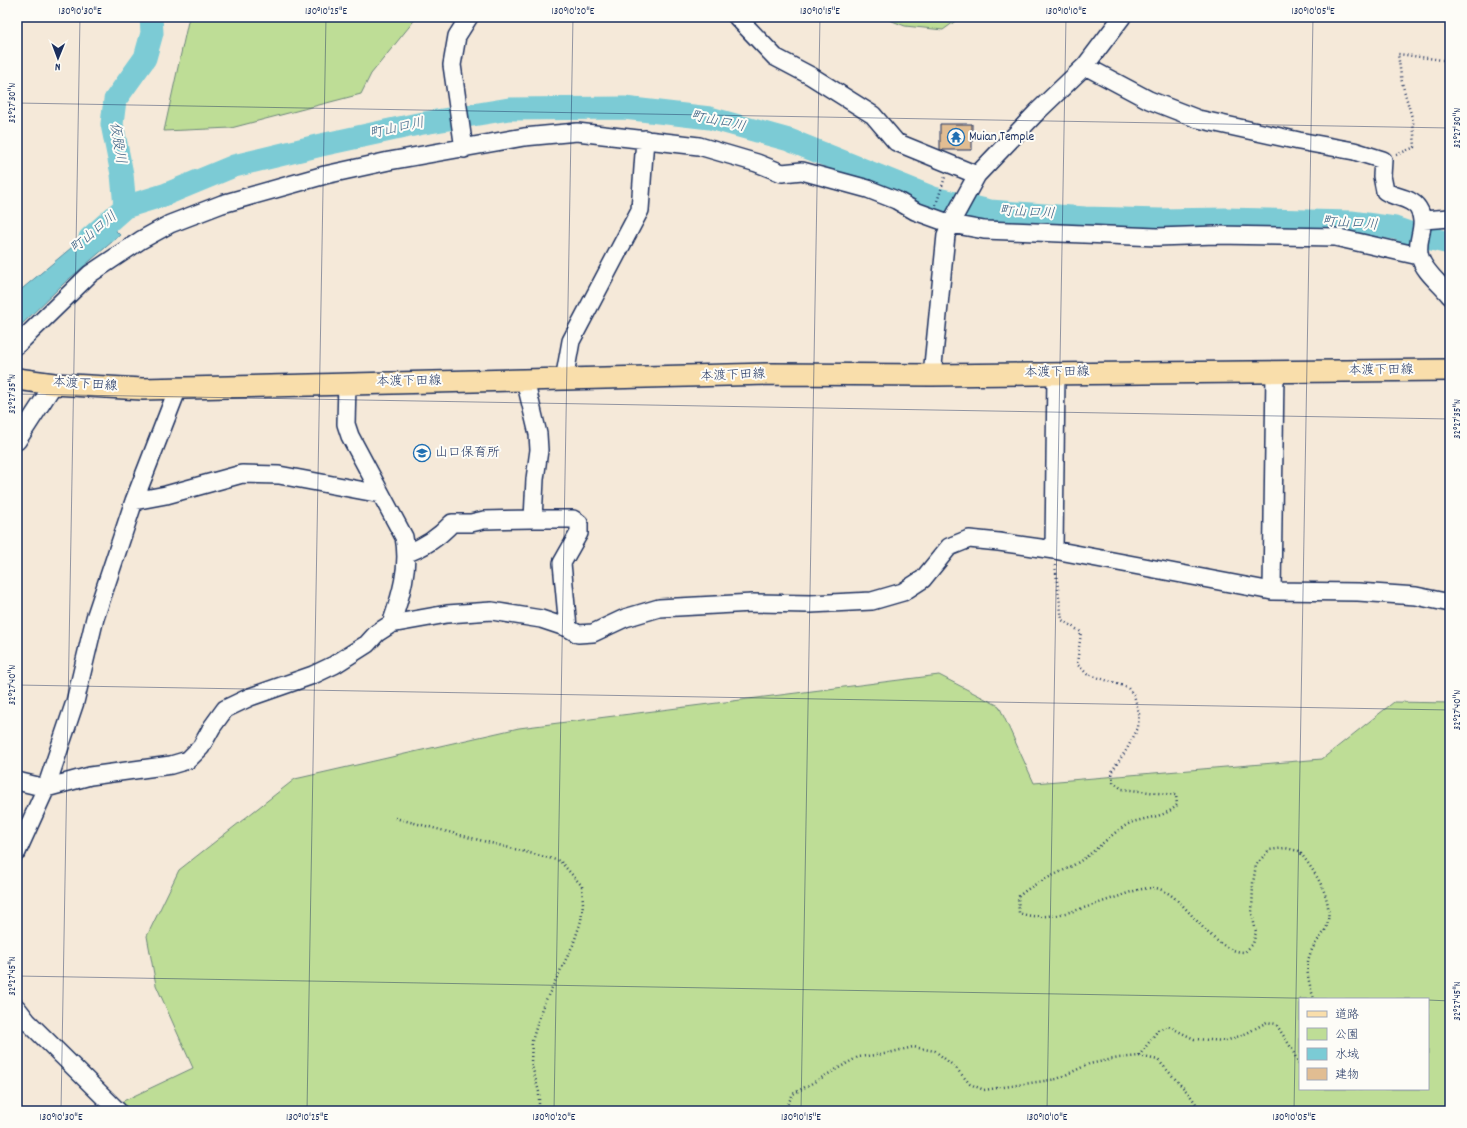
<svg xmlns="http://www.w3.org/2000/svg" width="1467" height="1128" font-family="Dekko,'Klee One',sans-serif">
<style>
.green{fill:#bedd96;stroke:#6c867a;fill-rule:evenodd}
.water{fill:#7bcbd5;stroke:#558da5}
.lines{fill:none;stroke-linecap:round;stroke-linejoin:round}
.river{stroke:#7bcbd5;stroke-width:23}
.building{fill:#e1bd92;stroke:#1b2f5e}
.minor-casing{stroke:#1b2f5e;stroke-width:20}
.major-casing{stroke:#1b2f5e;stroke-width:24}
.path{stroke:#1b2f5e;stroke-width:2.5;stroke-dasharray:1 3;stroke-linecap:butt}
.minor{stroke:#fdfcf7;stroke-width:17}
.major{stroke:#f9deab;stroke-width:21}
.ticks{fill:none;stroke:#1b2f5e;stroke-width:1;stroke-opacity:0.45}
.labels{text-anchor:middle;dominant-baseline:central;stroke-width:4;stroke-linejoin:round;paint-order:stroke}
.poi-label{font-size:13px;fill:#1b2f5e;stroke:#fdfcf7;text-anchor:start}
.street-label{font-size:13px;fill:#1b2f5e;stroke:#fdfcf7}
.water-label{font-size:14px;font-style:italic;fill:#385e82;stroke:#fdfcf7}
.neatline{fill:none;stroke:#1b2f5e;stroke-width:1.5}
.ticks-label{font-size:10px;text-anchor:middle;fill:#1b2f5e}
</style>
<rect width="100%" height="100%" fill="#f5e9d9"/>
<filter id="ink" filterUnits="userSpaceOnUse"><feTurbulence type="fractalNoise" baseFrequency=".025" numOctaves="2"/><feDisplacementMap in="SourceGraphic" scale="8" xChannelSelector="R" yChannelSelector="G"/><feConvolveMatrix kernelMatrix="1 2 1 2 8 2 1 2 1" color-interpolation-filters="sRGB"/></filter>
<g filter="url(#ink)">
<path class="green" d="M189 17H417L371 74 361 94 231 128 164 131Z
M882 17H961L943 30 905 26Z
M939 675 999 706 1034 783 1322 759 1394 702 1450 703V1111H102L193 1068 156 985 147 936 179 870 295 779 519 728ZM1300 999H1428V1089H1300Z"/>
<path class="water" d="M118 216 116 231 120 235 62 285 17 329V293L107 218Z"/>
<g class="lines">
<path class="river" d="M125 207 122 174 112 124 115 100 145 58 152 33 151 17
M90 238 125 207 164 195 234 166 321 145 418 124 509 109 624 108 710 118 789 140 933 198 990 211 1085 218 1160 220 1227 219 1351 222 1395 228 1418 236 1450 243"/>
</g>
<path class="building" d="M940 124H972V150H940Z"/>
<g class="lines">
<g class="minor-casing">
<path id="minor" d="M737 17 775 57 811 76 873 115 896 142 977 175
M1085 66 1149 100 1198 119 1299 141 1354 151 1383 160 1382 176 1385 191C1395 198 1411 197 1418 208 1429 225 1414 241 1420 257 1424 272 1441 284 1450 296
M464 149 452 65 457 36 469 17
M1423 220 1450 218
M17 345 90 274 141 240 170 224 222 204 325 175 389 161 524 137 577 132 699 146 757 163 782 173 802 171 868 189 896 200 915 211 951 224 984 230 1157 237 1216 235 1335 237 1419 256
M932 375 946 235 954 217 977 175 1038 111 1085 66 1122 17
M525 380 538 434 539 450 535 479 533 519H573L579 523V533L562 563 568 628
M564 380 571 341 640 210 645 139
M347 384 346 424 350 436 404 537C410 566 401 596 391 624
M17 441 54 384
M134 501 166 495 242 474 279 475 381 494
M1054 550 1056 373
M407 553C425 547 439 537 452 523H471L484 520 533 519
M1272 591 1275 372
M17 781 46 788 90 776 171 765 188 760 201 747 212 727 225 709 250 697 313 675 334 665 367 644 377 633 391 624 447 614 492 611 541 619 568 628 578 634 593 633 625 618 659 608 753 603 810 604 872 601 903 592 923 579 949 547 969 539 999 542 1054 550 1272 591 1358 592 1416 596 1450 603
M17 852 46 788 75 702 95 618 134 501 178 388
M17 1008 27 1021 118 1111"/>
</g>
<g class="major-casing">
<path id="major" d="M17 379 54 384 142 389 771 374 932 375 1450 370"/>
</g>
<path class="path" d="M1396 155 1415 147 1413 121 1402 83 1398 54 1450 61
M936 205 945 177
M1055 565 1062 620 1081 632 1077 664 1087 674 1127 687 1134 695 1139 714 1138 728 1127 749 1112 771 1113 782 1122 789 1176 795 1177 805C1166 817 1148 817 1133 822 1117 828 1100 847 1086 857 1065 873 1037 879 1018 897L1019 913C1048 924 1091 905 1120 896 1130 892 1144 887 1155 888 1185 892 1208 952 1245 952L1253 944 1256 932 1252 914 1253 883 1256 865 1269 850 1285 848 1299 851C1315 872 1334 898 1327 926 1325 933 1317 940 1314 946 1303 964 1308 980 1314 999
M395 818 560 861 582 886 583 904 581 921 573 945 542 1008 532 1041 531 1062 539 1092V1104L534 1111
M1139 1056 1158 1030 1168 1026 1194 1039 1226 1041 1247 1033 1267 1022 1276 1024 1292 1049 1300 1067
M784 1111 793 1094 858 1057 884 1054 913 1047 935 1051 955 1067 970 1084 984 1090 1057 1079 1089 1064 1119 1058 1139 1056 1158 1060 1189 1094 1201 1111"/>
<use href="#minor" class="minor"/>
<use href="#major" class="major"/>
</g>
</g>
<path class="ticks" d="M17 103 1450 128M17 394 1450 419M17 685 1450 710M17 976 1349 999M1428 1000 1450 1001M61 1111 80 17M307 1111 326 17M554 1111 573 17M801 1111 820 17M1047 1111 1066 17M1294 1111 1313 17"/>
<defs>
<g id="temple-ring" transform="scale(0.9)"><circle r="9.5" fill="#fdfcf7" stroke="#1f6fb2" stroke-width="1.5"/><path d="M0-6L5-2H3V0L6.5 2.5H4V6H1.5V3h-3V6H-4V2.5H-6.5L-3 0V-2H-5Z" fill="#1f6fb2"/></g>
<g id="school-ring" transform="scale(0.9)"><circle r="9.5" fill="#fdfcf7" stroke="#1f6fb2" stroke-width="1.5"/><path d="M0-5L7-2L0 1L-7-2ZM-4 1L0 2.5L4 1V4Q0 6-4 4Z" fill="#1f6fb2"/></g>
</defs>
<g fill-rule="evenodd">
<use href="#temple-ring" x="956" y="137"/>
<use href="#school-ring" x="422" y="453"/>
</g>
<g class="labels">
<g class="poi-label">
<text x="969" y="137">Muian Temple</text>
<text x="435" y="453">山口保育所</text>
</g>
<g class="street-label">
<text transform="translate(1381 371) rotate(-1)">本渡下田線</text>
<text transform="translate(1057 373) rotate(-1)">本渡下田線</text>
<text transform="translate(733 376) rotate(-2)">本渡下田線</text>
<text transform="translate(409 382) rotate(-1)">本渡下田線</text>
<text transform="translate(85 385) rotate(4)">本渡下田線</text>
</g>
<g class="water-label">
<text transform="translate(718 122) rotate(12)">町山口川</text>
<text transform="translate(397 129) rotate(-12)">町山口川</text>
<text transform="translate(117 143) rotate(81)">仮股川</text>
<text transform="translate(1027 213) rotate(3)">町山口川</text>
<text transform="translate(1350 224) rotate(4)">町山口川</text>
<text transform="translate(94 233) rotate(-40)">町山口川</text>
</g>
</g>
<rect width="1467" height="1128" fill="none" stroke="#fdfcf7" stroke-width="44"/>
<rect x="1299" y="998" width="130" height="92" fill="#fdfcf7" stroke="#a3aaba"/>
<rect x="1307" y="1011" width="20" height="6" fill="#f9deab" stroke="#a3aaba"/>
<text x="1335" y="1018" font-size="12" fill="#1b2f5e">道路</text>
<rect x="1307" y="1028" width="20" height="12" fill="#bedd96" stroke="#a3aaba"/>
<text x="1335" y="1038" font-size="12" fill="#1b2f5e">公園</text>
<rect x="1307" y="1048" width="20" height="12" fill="#7bcbd5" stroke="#a3aaba"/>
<text x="1335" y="1058" font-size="12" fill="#1b2f5e">水域</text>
<rect x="1307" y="1068" width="20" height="12" fill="#e1bd92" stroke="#a3aaba"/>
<text x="1335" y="1078" font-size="12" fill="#1b2f5e">建物</text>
<g transform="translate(58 58) rotate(181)" stroke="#fdfcf7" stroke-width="3" paint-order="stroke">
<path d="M0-3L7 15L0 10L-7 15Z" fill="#1b2f5e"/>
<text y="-6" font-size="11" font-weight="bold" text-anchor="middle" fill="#1b2f5e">N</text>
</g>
<rect x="22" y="22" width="1423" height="1084" class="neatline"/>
<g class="ticks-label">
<text x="80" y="14">130°10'30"E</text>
<text x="326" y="14">130°10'25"E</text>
<text x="573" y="14">130°10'20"E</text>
<text x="820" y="14">130°10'15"E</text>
<text x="1066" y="14">130°10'10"E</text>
<text x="1313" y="14">130°10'05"E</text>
<text transform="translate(11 103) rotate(-90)" y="4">32°27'30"N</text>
<text transform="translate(1456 128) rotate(-90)" y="4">32°27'30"N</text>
<text transform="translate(11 394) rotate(-90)" y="4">32°27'35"N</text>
<text transform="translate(1456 419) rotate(-90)" y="4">32°27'35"N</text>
<text transform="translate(11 685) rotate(-90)" y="4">32°27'40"N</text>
<text transform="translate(1456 710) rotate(-90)" y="4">32°27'40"N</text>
<text transform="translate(11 976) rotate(-90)" y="4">32°27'45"N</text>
<text transform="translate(1456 1001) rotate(-90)" y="4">32°27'45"N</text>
<text x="61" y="1120">130°10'30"E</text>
<text x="307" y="1120">130°10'25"E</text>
<text x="554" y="1120">130°10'20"E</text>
<text x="801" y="1120">130°10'15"E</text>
<text x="1047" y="1120">130°10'10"E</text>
<text x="1294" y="1120">130°10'05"E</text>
</g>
</svg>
